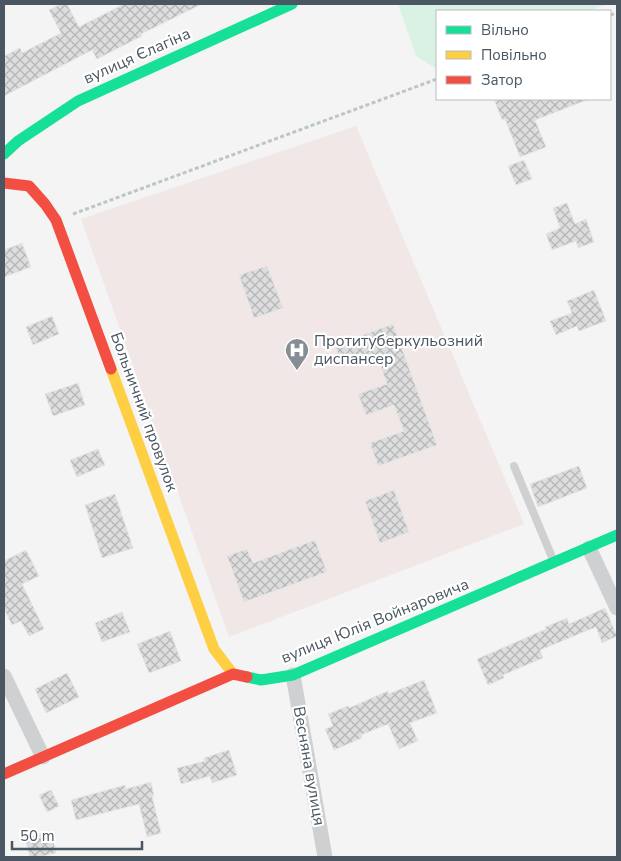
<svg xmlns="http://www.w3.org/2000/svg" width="621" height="861" font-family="'Nunito Sans',sans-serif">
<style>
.medical{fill:#f1e7e6}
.pitch{fill:#d9f2e3}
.building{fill:url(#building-cross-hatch);stroke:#e5e6e7}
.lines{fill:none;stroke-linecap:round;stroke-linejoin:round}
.path{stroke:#bcc7c4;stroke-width:3;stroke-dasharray:4 2.5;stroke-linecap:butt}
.lane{stroke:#ced0d2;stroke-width:8}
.street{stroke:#ced0d2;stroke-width:15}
.fast{stroke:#16e098;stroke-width:11}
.slow{stroke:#ffcf43;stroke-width:11}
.jam{stroke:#f24e42;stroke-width:11}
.labels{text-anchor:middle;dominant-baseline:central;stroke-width:4.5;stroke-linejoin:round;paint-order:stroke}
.street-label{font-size:16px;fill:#4a5661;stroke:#fff}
.poi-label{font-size:16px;fill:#4a5661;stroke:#fff;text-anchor:start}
</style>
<defs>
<pattern id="building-cross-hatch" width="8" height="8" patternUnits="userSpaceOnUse" patternTransform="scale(1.25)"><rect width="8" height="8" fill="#ddddde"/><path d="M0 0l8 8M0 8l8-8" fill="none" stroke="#b5b6b7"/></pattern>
</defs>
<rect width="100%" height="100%" fill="#f4f4f4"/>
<path class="medical" d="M356 126 524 524 229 637 81 219Z"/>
<path class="pitch" d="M398 4H608L588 11H437V67L435 68 416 56Z"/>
<path class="building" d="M61 4H67L79 27 124 4H202L141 34 142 36 97 59 92 50 4 96V56L20 48 22 53 61 33 49 10Z
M494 99H587V100L535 120 546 147 520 157 505 119 502 120Z
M524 160 532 179 516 185 508 166Z
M567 203 575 224 586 219 594 242 578 248 576 241 552 250 546 234 560 228 553 208Z
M22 243 31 267 4 277V250Z
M267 266 283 308 254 318 239 275Z
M594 290 606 321 579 331 577 326 556 335 550 321 572 313 567 301Z
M52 316 59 334 33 345 26 327Z
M393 324 437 445 378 466 370 443 404 431 394 405 366 415 358 394 387 384 377 355 343 367 335 345Z
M78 383 85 405 53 416 45 394Z
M98 449 105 465 77 477 70 460Z
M579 466 587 488 538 507 530 484Z
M394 490 409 532 380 543 365 501Z
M115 494 133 548 102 558 85 505Z
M315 540 327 572 244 602 227 556 247 549 253 563Z
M26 550 39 576 22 584 44 629 29 636 21 621 12 625 4 609V561Z
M605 608 617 636 602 643 596 627 540 650 543 658 503 675 504 678 488 685 477 659 546 629 545 627 567 618 569 624Z
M122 612 130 632 102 642 95 623Z
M170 631 181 661 149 673 137 644Z
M67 673 79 697 46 713 35 689Z
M424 680 437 713 410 723 418 741 399 749 388 724 361 735 362 738 334 750 325 729 333 726 328 714 348 706 349 708 388 691V694Z
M229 750 237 775 212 783 210 776 181 784 177 768 205 761 204 758Z
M151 782 154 796H152L161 833 147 837 139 804 76 820 71 800 125 785 126 789Z
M51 790 59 806 47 812 39 795Z
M51 831 56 853 39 857H30L25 838Z"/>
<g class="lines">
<path class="path" d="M610 15 617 13
M73 214 437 79"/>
<path class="lane" d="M514 466 554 562"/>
<path class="street" d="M589 548 617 608
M293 675 325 857
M4 676 43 757"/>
<path class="fast" d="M4 154 18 141 78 101 292 4
M247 677 261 680 293 675 617 535"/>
<path class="slow" d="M111 369 214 649 233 674"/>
<path class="jam" d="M4 183 29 186 45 204 56 220 111 369
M4 774 233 674 247 677"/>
</g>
<defs>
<g id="hospital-pin" transform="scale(1.25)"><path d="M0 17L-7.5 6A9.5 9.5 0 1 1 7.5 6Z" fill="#868d94" stroke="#fff"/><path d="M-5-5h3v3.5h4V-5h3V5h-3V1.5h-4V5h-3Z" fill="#fff"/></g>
</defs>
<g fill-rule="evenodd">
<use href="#hospital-pin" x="297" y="350"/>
</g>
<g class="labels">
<g class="street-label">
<text transform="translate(137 56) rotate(-24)">вулиця Єлагіна</text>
<text transform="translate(144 412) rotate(70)">Больничний провулок</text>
<text transform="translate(375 621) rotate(-22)">вулиця Юлія Войнаровича</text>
<text transform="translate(309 766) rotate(80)">Весняна вулиця</text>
</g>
<g class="poi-label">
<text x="314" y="341">Протитуберкульозний<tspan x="314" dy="18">диспансер</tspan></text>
</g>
</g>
<rect width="621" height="861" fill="none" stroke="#4a5661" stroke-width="10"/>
<rect x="436" y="10" width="175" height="90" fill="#ffffff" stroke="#b7bbc0"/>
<rect x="446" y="26" width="25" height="8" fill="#16e098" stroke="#b7bbc0"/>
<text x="481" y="35" font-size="15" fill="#4a5661">Вільно</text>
<rect x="446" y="51" width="25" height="8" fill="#ffcf43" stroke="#b7bbc0"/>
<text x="481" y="60" font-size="15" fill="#4a5661">Повільно</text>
<rect x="446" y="76" width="25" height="8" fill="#f24e42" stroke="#b7bbc0"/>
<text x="481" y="85" font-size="15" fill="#4a5661">Затор</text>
<path d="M12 841v8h130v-8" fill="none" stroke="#4a5661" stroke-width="2.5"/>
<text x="20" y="841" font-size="15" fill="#4a5661" stroke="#ffffff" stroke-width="4" paint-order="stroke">50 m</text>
</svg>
